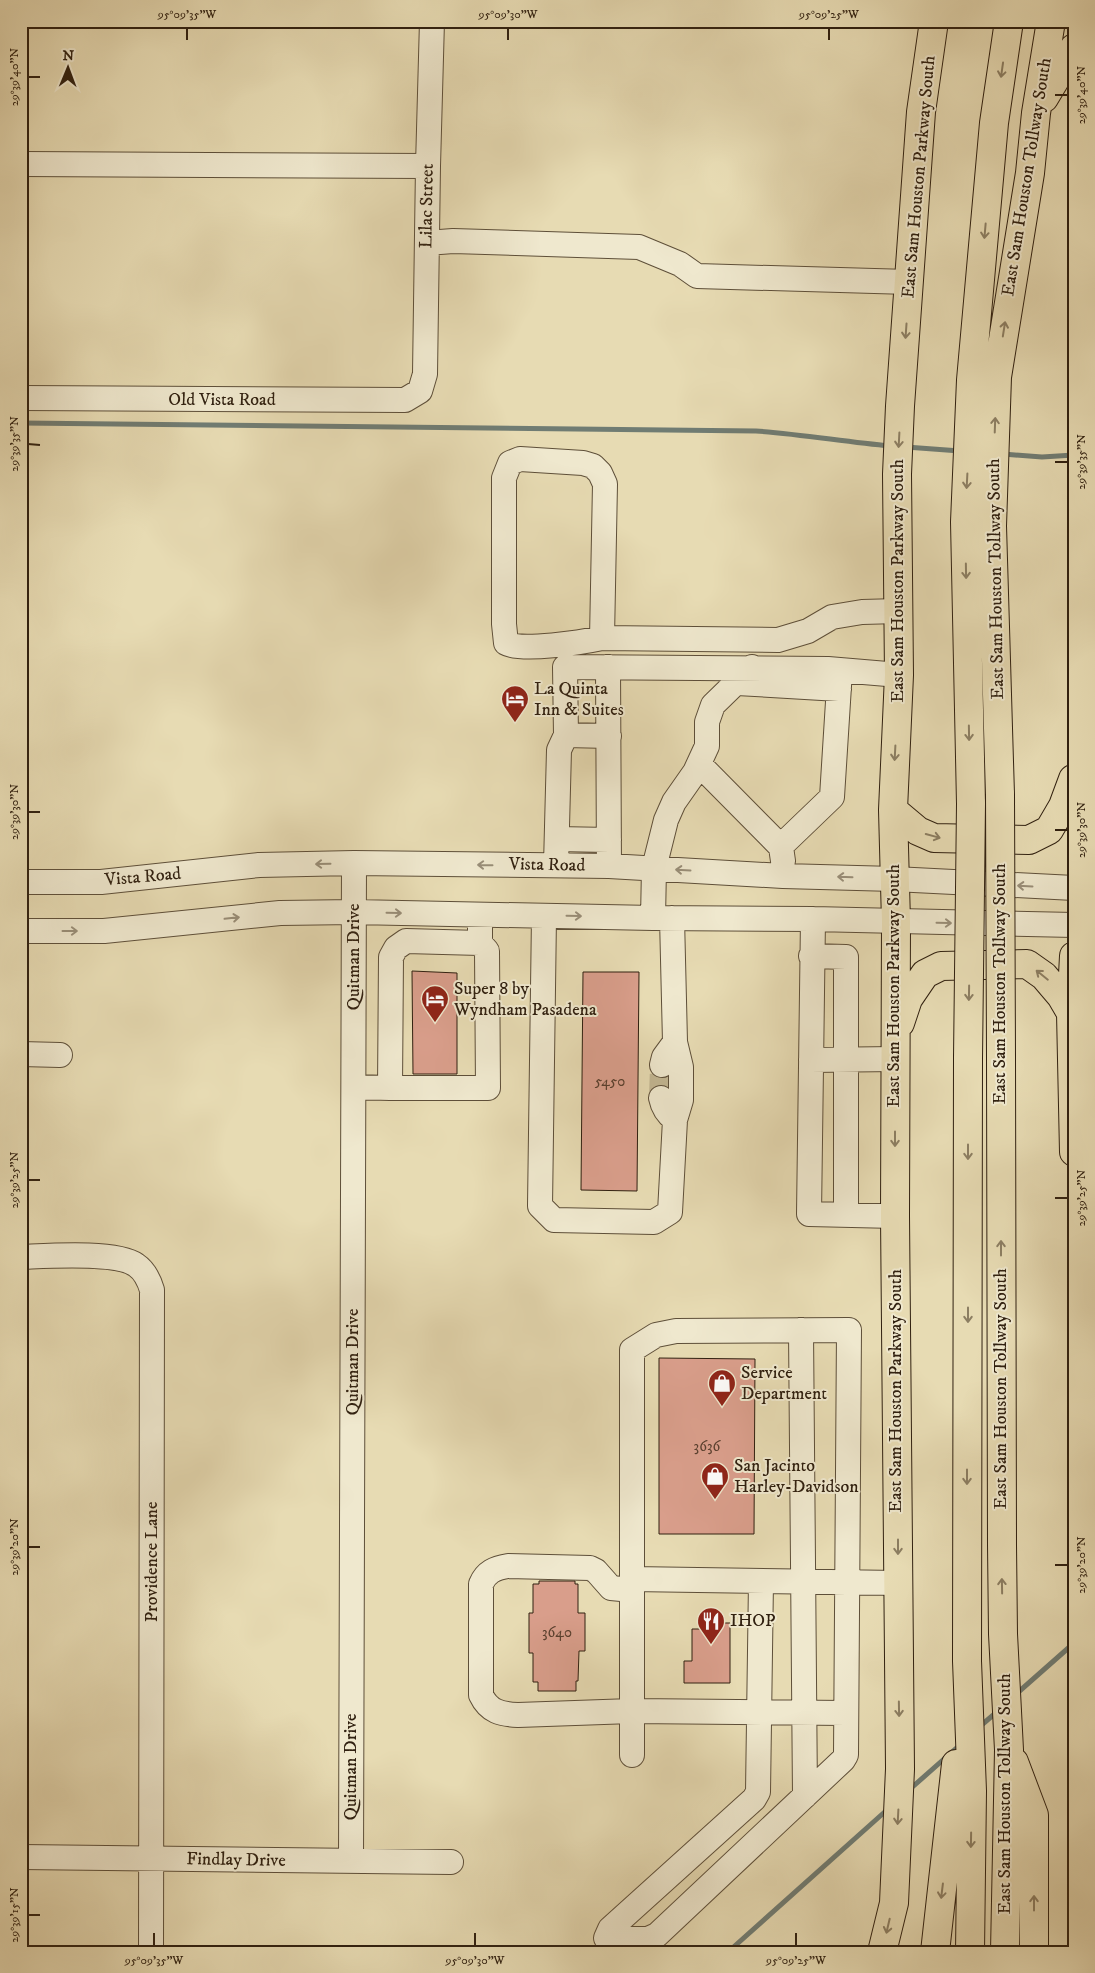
<svg xmlns="http://www.w3.org/2000/svg" width="1095" height="1973" font-family="'IM FELL DW Pica',serif">
<style>
.lines{fill:none;stroke-linecap:round;stroke-linejoin:round}
.stream{stroke:#707c73;stroke-width:5}
.building{fill:#d99e8b;stroke:#302010}
.minor-tunnel{stroke:#c2b692;stroke-width:24;stroke-dasharray:24 12;stroke-linecap:butt}
.minor-casing{stroke:#5e4f39;stroke-width:26}
.major-casing{stroke:#302010;stroke-width:30}
.highway-casing{stroke:#302010;stroke-width:30}
.minor{stroke:#efe8ce;stroke-width:24}
.major{stroke:#e7dbb3;stroke-width:28}
.highway{stroke:#e7dbb3;stroke-width:28}
.highway-bridge-casing{stroke:#302010;stroke-width:30;stroke-linecap:butt}
.highway-bridge{stroke:#e7dbb3;stroke-width:28}
.oneway{stroke:#8c7e62}
.oneway2{stroke:#998e78}
.ticks{fill:none;stroke:#302010;stroke-width:2}
.labels{text-anchor:middle;dominant-baseline:central;stroke-width:4;stroke-linejoin:round;paint-order:stroke}
.number-label{font-size:15px;fill:#5a402f}
.street-label{font-size:18px;fill:#302010;stroke:#efe8ce}
.poi-label{font-size:18px;fill:#302010;stroke:#efe8ce;text-anchor:start}
.neatline{fill:none;stroke:#302010;stroke-width:2}
.ticks-label{font-size:12px;text-anchor:middle;fill:#302010}
</style>
<rect width="100%" height="100%" fill="#e7dbb3"/>
<filter id="stains"><feTurbulence type="fractalNoise" baseFrequency=".004" numOctaves="4"/><feColorMatrix values="0 0 0 0 .2 0 0 0 0 .09 0 0 0 0 .02 0 0 0 .5 -.17"/></filter>
<radialGradient id="worn" r=".72"><stop offset=".6" stop-color="#630" stop-opacity="0"/><stop offset="1" stop-color="#630" stop-opacity=".3"/></radialGradient>
<g class="lines">
<path class="stream" d="M21 423 756 431C801 434 845 442 890 446
M906 447 960 451
M1003 454 1042 457 1074 455
M1015 1695 1074 1643
M978 1728 998 1711
M909 1790 961 1744
M728 1952 888 1809"/>
</g>
<path class="building" d="M412 971 457 973V1074H413Z
M583 972H639L637 1191 581 1190Z
M659 1358 755 1359 754 1534H659Z
M539 1581H575V1584H578V1613H585V1651H579L578 1681H576V1691H538V1682H533V1653H529V1613H533V1584H539Z
M703 1623H730V1683H684V1661H692V1629H703Z"/>
<g class="lines">
<path class="minor-tunnel" d="M661 1098 662 1065"/>
<g class="minor-casing">
<path id="minor" d="M21 164 428 166
M427 243 453 241 639 247 680 264 697 276 909 282
M21 398 405 400 420 391 425 374 428 166 432 21
M602 638C583 642 521 652 506 643L504 624V478L510 463 520 459 583 463 593 466 600 473 605 484 602 638 778 640 808 631 832 617 862 612 898 611
M608 667 609 866
M737 683 839 689
M566 735 609 736
M699 764 781 847 783 861
M557 839 609 840
M781 846 832 797 840 670
M556 865 559 750 566 735 565 667 828 669 899 675
M21 882H101L259 865 354 863 609 866 783 876 894 879 1074 888
M544 916 540 1206 554 1220 654 1222 670 1212 675 1120 681 1100V1067L675 1042 672 918
M653 918 654 868 666 820 674 802 695 772 707 746V722L713 705 752 667
M813 919 809 1214 895 1216
M21 931H104L280 913 354 912 653 918 813 919 1074 925
M811 956 846 957V1214
M21 1054 60 1055
M811 1060 896 1059
M662 1065 664 1057 675 1042
M354 1087 390 1088 391 957 396 948 406 941 480 943V915
M390 1088H488L487 951 480 943
M661 1098C663 1108 667 1114 675 1120
M21 1257C48 1256 116 1251 136 1265 145 1271 149 1280 152 1290L151 1952
M801 1330 805 1796
M632 1579 898 1583
M632 1590 611 1588 596 1571 590 1568 508 1566C495 1568 486 1572 481 1584V1695C489 1712 501 1714 518 1715L632 1711 846 1713
M632 1755V1350L656 1335 676 1331 849 1330 846 1755 843 1760 657 1935 648 1939 606 1938 610 1929 754 1799 758 1792 761 1581
M21 1857 451 1862
M351 1861 354 863"/>
</g>
<g class="major-casing">
<path id="major" d="M893 810 918 831 934 838 1029 840 1049 830 1063 806 1073 779
M1074 956 1071 1013 1074 1152
M900 1023 908 999 925 974 941 966 1027 964 1044 976 1061 996 1071 1013
M882 1952 894 1903 900 1769 895 1216 896 922 893 810 899 675 897 474 900 406 921 112 934 21"/>
</g>
<g class="highway-casing">
<path id="highway" d="M1044 98 1074 48
M1000 795 992 526 997 377 1030 173 1036 113 1051 21
M971 804 965 522 971 380 994 123 1009 21
M1001 1057 1002 1545 1003 1634 1009 1750 1005 1952
M968 1058 967 1661 972 1791 970 1952
M1014 1762 1034 1815V1952
M935 1952 956 1764"/>
</g>
<use href="#minor" class="minor"/>
<use href="#major" class="major"/>
<use href="#highway" class="highway"/>
<g class="highway-bridge-casing">
<path id="highway-bridge" d="M1000 795 1001 1057
M968 1058 971 804"/>
</g>
<use href="#highway-bridge" class="highway-bridge"/>
</g>
<defs><path id="oneway-shaft" d="M-6 0H5M1.5-3L5.5 0L1.5 3" fill="none" stroke-width="1.6" stroke-linecap="round" stroke-linejoin="round" transform="scale(1.25)"/></defs>
<g class="oneway">
<use href="#oneway-shaft" transform="translate(1002 70) rotate(98)"/>
<use href="#oneway-shaft" transform="translate(985 231) rotate(95)"/>
<use href="#oneway-shaft" transform="translate(1004 329) rotate(-81)"/>
<use href="#oneway-shaft" transform="translate(906 331) rotate(94)"/>
<use href="#oneway-shaft" transform="translate(995 425) rotate(-88)"/>
<use href="#oneway-shaft" transform="translate(899 440) rotate(93)"/>
<use href="#oneway-shaft" transform="translate(967 481) rotate(93)"/>
<use href="#oneway-shaft" transform="translate(966 571) rotate(89)"/>
<use href="#oneway-shaft" transform="translate(969 733) rotate(89)"/>
<use href="#oneway-shaft" transform="translate(895 753) rotate(93)"/>
<use href="#oneway-shaft" transform="translate(933 836) rotate(15)"/>
<use href="#oneway-shaft" transform="translate(1042 975) rotate(-141)"/>
<use href="#oneway-shaft" transform="translate(969 993) rotate(91)"/>
<use href="#oneway-shaft" transform="translate(895 1139) rotate(90)"/>
<use href="#oneway-shaft" transform="translate(968 1152) rotate(90)"/>
<use href="#oneway-shaft" transform="translate(1001 1248) rotate(-90)"/>
<use href="#oneway-shaft" transform="translate(968 1315) rotate(90)"/>
<use href="#oneway-shaft" transform="translate(967 1477) rotate(90)"/>
<use href="#oneway-shaft" transform="translate(898 1547) rotate(90)"/>
<use href="#oneway-shaft" transform="translate(1002 1586) rotate(-91)"/>
<use href="#oneway-shaft" transform="translate(899 1709) rotate(89)"/>
<use href="#oneway-shaft" transform="translate(898 1817) rotate(93)"/>
<use href="#oneway-shaft" transform="translate(971 1840) rotate(91)"/>
<use href="#oneway-shaft" transform="translate(942 1891) rotate(97)"/>
<use href="#oneway-shaft" transform="translate(1034 1903) rotate(-90)"/>
<use href="#oneway-shaft" transform="translate(888 1926) rotate(103)"/>
</g>
<g class="oneway2">
<use href="#oneway-shaft" transform="translate(323 864) rotate(179)"/>
<use href="#oneway-shaft" transform="translate(485 865) rotate(-179)"/>
<use href="#oneway-shaft" transform="translate(683 870) rotate(-177)"/>
<use href="#oneway-shaft" transform="translate(845 877) rotate(-178)"/>
<use href="#oneway-shaft" transform="translate(1025 886) rotate(-177)"/>
<use href="#oneway-shaft" transform="translate(394 913) rotate(1)"/>
<use href="#oneway-shaft" transform="translate(574 916) rotate(1)"/>
<use href="#oneway-shaft" transform="translate(232 918) rotate(-6)"/>
<use href="#oneway-shaft" transform="translate(944 923) rotate(1)"/>
<use href="#oneway-shaft" transform="translate(70 931)"/>
</g>
<path class="ticks" d="M187 40V28M508 40V28M829 40V28M28 77H40M1055 95H1068M28 444 40 445M1055 462H1068M28 812H40M1055 830H1068M28 1180H40M1055 1198H1068M28 1547H40M1055 1565H1068M28 1915H40M154 1946V1933M475 1946V1933M796 1946V1933"/>
<defs>
<g id="hotel-pin" transform="scale(1.4375)"><path d="M0 17L-7.5 6A9.5 9.5 0 1 1 7.5 6Z" fill="#8f2418" stroke="#efe8ce"/><path d="M-6-4.5h1.5V1H6V5H4.5V3h-9V5H-6ZM-4 0a1.8 1.8 0 1 1 3.6 0ZM.5 0V-2.5h3Q6-2.5 6 0Z" fill="#fff"/></g>
<g id="shop-pin" transform="scale(1.4375)"><path d="M0 17L-7.5 6A9.5 9.5 0 1 1 7.5 6Z" fill="#8f2418" stroke="#efe8ce"/><path d="M-5-2.5h2.3a2.7 3.5 0 0 1 5.4 0H5L5.5 6h-11ZM-1.5-2.5h3a1.5 2.3 0 0 0-3 0Z" fill="#fff"/></g>
<g id="restaurant-pin" transform="scale(1.4375)"><path d="M0 17L-7.5 6A9.5 9.5 0 1 1 7.5 6Z" fill="#8f2418" stroke="#efe8ce"/><path d="M-5-6h1v4h1v-4h1v4h1v-4h1v5L-1.5 .5V6h-2V.5L-5-1ZM5-6V6H3V1.5H1.5Q1.5-4 5-6Z" fill="#fff"/></g>
</defs>
<g fill-rule="evenodd">
<use href="#hotel-pin" x="515" y="699"/>
<use href="#hotel-pin" x="435" y="999"/>
<use href="#shop-pin" x="722" y="1383"/>
<use href="#shop-pin" x="715" y="1476"/>
<use href="#restaurant-pin" x="711" y="1621"/>
</g>
<g class="labels">
<g class="number-label">
<text x="610" y="1081">5450</text>
<text x="707" y="1446">3636</text>
<text x="557" y="1632">3640</text>
</g>
<g class="street-label">
<text transform="translate(919 177) rotate(-85)">East Sam Houston Parkway South</text>
<text transform="translate(1027 177) rotate(-81)">East Sam Houston Tollway South</text>
<text transform="translate(427 206) rotate(-89)">Lilac Street</text>
<text x="222" y="400">Old Vista Road</text>
<text transform="translate(996 579) rotate(-91)">East Sam Houston Tollway South</text>
<text transform="translate(898 581) rotate(-90)">East Sam Houston Parkway South</text>
<text transform="translate(547 865) rotate(1)">Vista Road</text>
<text transform="translate(143 877) rotate(-5)">Vista Road</text>
<text transform="translate(354 957) rotate(-90)">Quitman Drive</text>
<text transform="translate(1000 984) rotate(-90)">East Sam Houston Tollway South</text>
<text transform="translate(894 986) rotate(-90)">East Sam Houston Parkway South</text>
<text transform="translate(353 1362) rotate(-90)">Quitman Drive</text>
<text transform="translate(1001 1389) rotate(-90)">East Sam Houston Tollway South</text>
<text transform="translate(896 1391) rotate(-90)">East Sam Houston Parkway South</text>
<text transform="translate(152 1562) rotate(-90)">Providence Lane</text>
<text transform="translate(351 1767) rotate(-90)">Quitman Drive</text>
<text transform="translate(1005 1794) rotate(-90)">East Sam Houston Tollway South</text>
<text transform="translate(236 1860) rotate(1)">Findlay Drive</text>
</g>
<g class="poi-label">
<text x="534" y="689">La Quinta<tspan x="534" dy="21">Inn &amp; Suites</tspan></text>
<text x="454" y="989">Super 8 by<tspan x="454" dy="21">Wyndham Pasadena</tspan></text>
<text x="741" y="1373">Service<tspan x="741" dy="21">Department</tspan></text>
<text x="734" y="1466">San Jacinto<tspan x="734" dy="21">Harley-Davidson</tspan></text>
<text x="730" y="1621">IHOP</text>
</g>
</g>
<rect width="1095" height="1973" fill="none" stroke="#e7dbb3" stroke-width="55"/>
<g transform="translate(68 68) rotate(1)" stroke="#efe8ce" stroke-width="4" paint-order="stroke">
<path d="M0-4L9 19L0 12L-9 19Z" fill="#302010"/>
<text y="-8" font-size="14" font-weight="bold" text-anchor="middle" fill="#302010">N</text>
</g>
<rect x="28" y="28" width="1040" height="1918" class="neatline"/>
<g class="ticks-label">
<text x="187" y="18">95°09'35"W</text>
<text x="508" y="18">95°09'30"W</text>
<text x="829" y="18">95°09'25"W</text>
<text transform="translate(14 77) rotate(-90)" y="4">29°39'40"N</text>
<text transform="translate(1081 95) rotate(-90)" y="4">29°39'40"N</text>
<text transform="translate(14 444) rotate(-90)" y="4">29°39'35"N</text>
<text transform="translate(1081 462) rotate(-90)" y="4">29°39'35"N</text>
<text transform="translate(14 812) rotate(-90)" y="4">29°39'30"N</text>
<text transform="translate(1081 830) rotate(-90)" y="4">29°39'30"N</text>
<text transform="translate(14 1180) rotate(-90)" y="4">29°39'25"N</text>
<text transform="translate(1081 1198) rotate(-90)" y="4">29°39'25"N</text>
<text transform="translate(14 1547) rotate(-90)" y="4">29°39'20"N</text>
<text transform="translate(1081 1565) rotate(-90)" y="4">29°39'20"N</text>
<text transform="translate(14 1915) rotate(-90)" y="4">29°39'15"N</text>
<text x="154" y="1964">95°09'35"W</text>
<text x="475" y="1964">95°09'30"W</text>
<text x="796" y="1964">95°09'25"W</text>
</g>
<rect width="100%" height="100%" filter="url(#stains)"/>
<rect width="100%" height="100%" fill="url(#worn)"/>
</svg>
